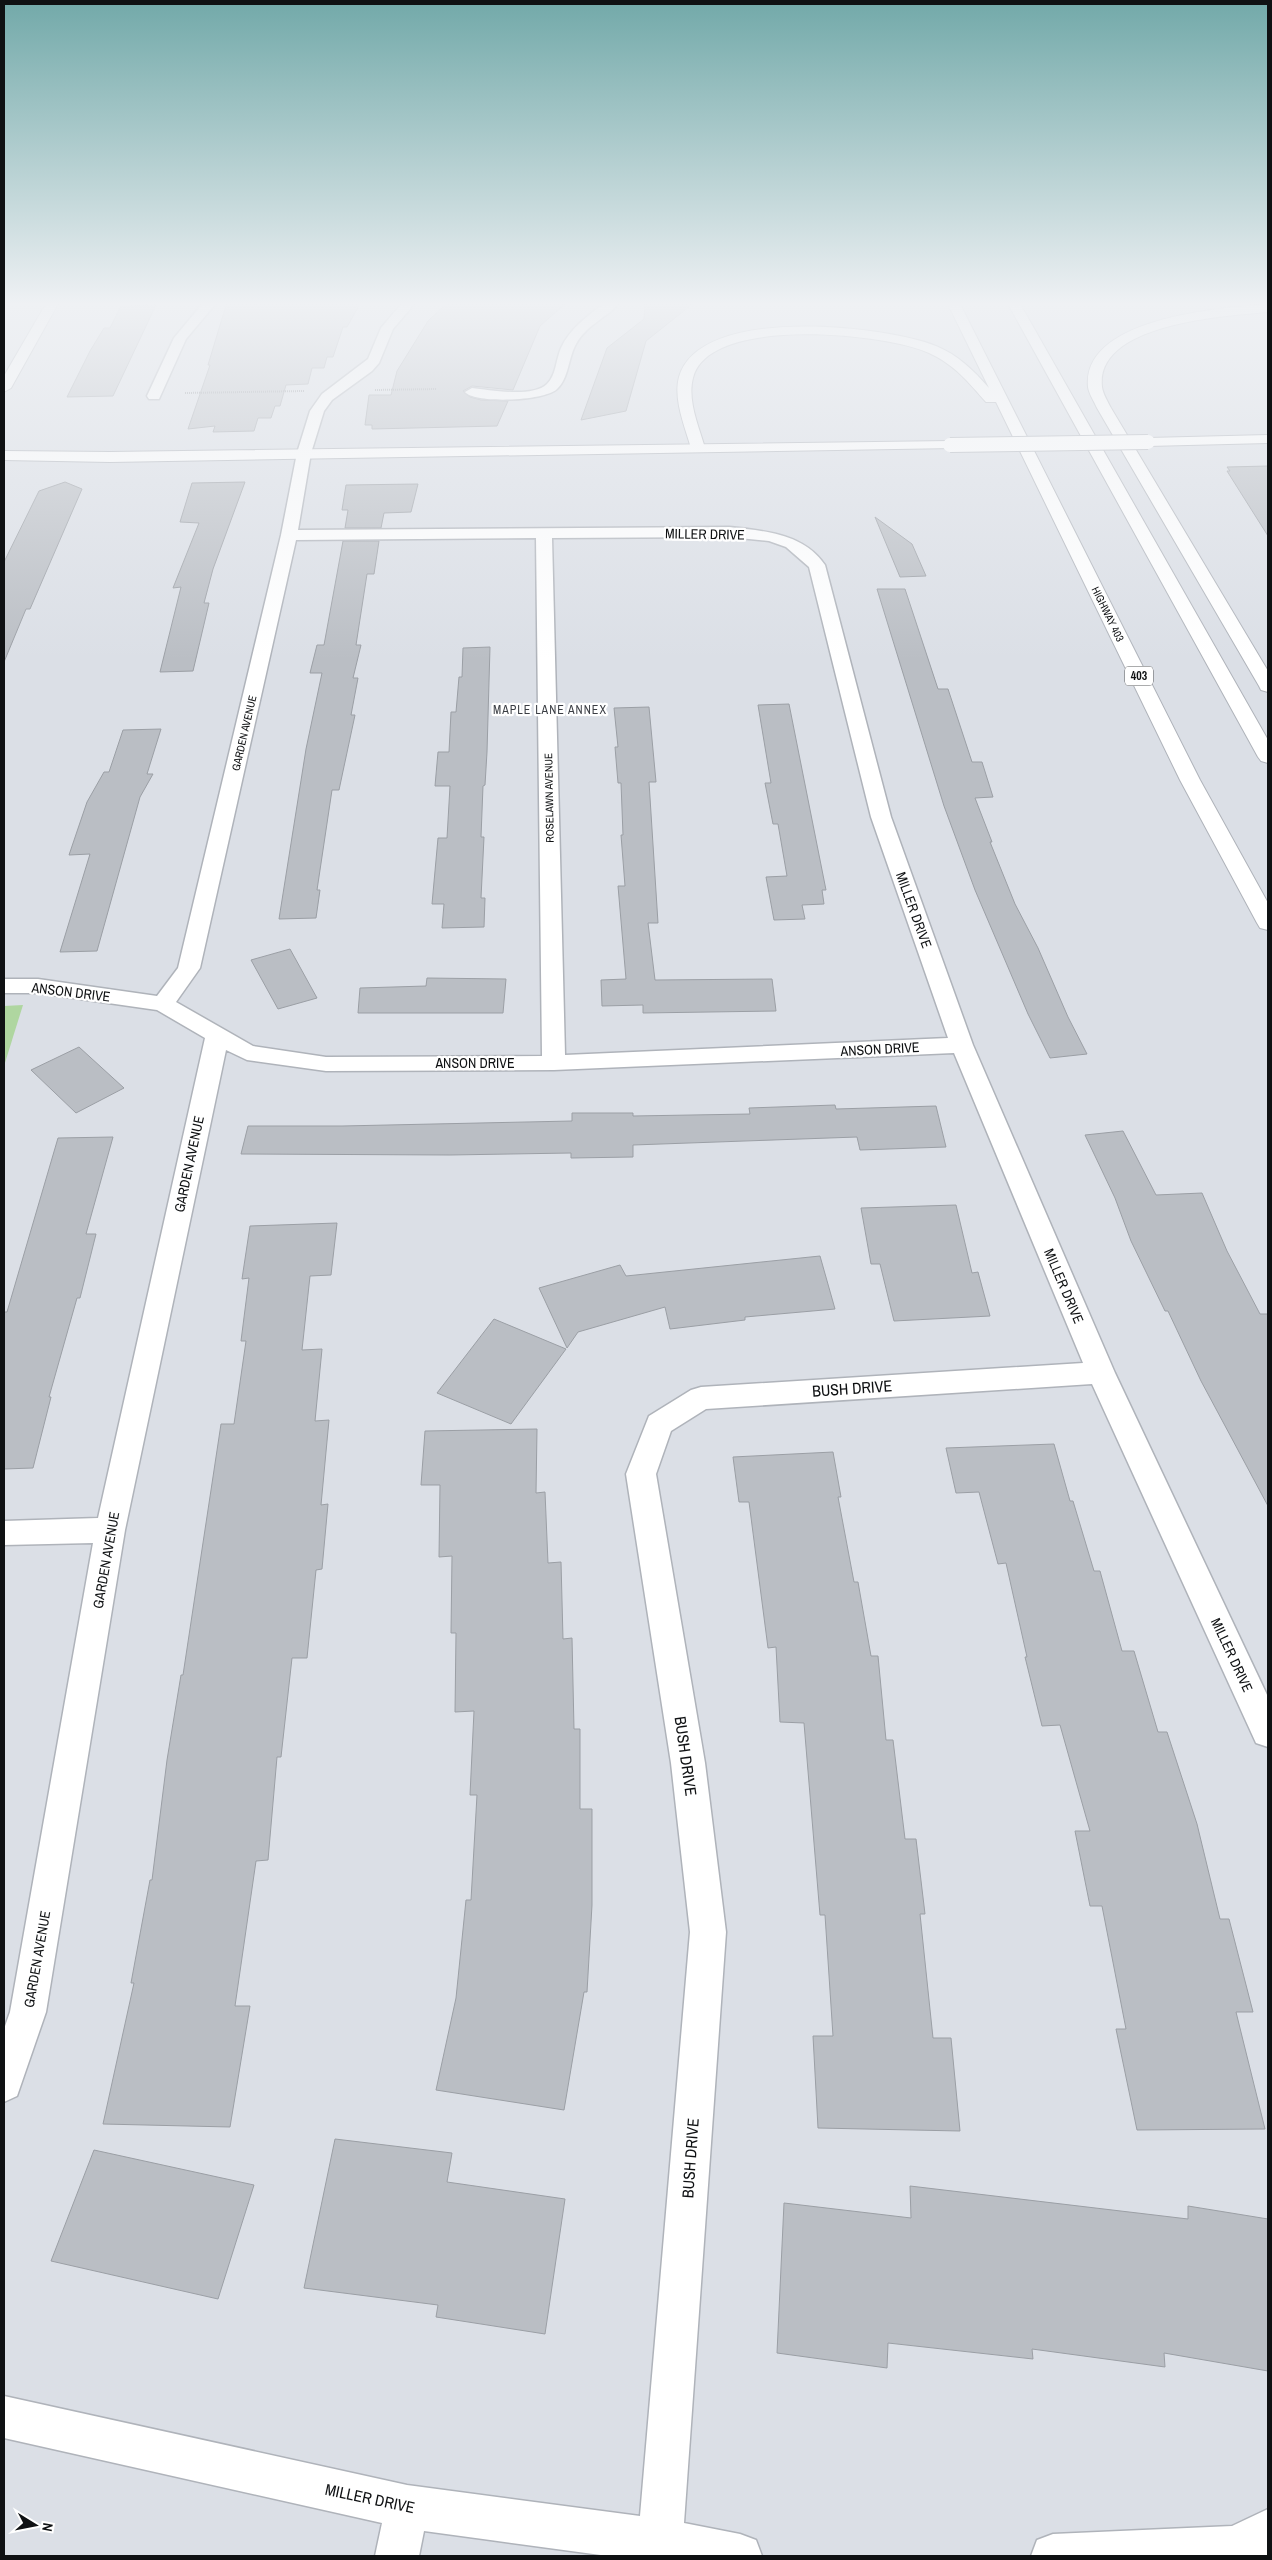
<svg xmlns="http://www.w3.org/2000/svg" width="1272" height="2560" font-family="'Archivo Narrow',sans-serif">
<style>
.green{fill:#afd6a0}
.building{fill:#babec4;stroke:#9b9fa5}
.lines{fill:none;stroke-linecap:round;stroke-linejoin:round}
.minor-casing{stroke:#afb3ba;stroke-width:3}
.secondary-casing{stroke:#afb3ba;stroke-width:2}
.motorway-casing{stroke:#afb3ba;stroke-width:2}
.path{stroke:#91959a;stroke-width:2;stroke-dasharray:1 1;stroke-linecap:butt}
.minor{fill:#fff;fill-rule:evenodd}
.secondary{fill:#fff;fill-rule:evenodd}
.motorway{fill:#fff;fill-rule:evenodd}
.secondary-bridge-casing{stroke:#afb3ba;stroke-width:16;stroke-linecap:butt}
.secondary-bridge{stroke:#fff;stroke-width:14}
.labels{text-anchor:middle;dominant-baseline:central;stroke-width:4.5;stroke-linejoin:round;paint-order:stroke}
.far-street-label{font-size:11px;fill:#0f1113;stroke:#fff}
.shield{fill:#fff;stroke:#57585a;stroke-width:1}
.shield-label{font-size:12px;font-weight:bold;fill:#0f1113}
.far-neighbourhood-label{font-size:12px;letter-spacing:1px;fill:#3a3d43;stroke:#fff}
.street-label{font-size:14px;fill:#0f1113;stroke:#fff}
.near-street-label{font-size:16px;fill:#0f1113;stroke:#fff}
</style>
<rect width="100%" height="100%" fill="#dbdfe6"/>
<path class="green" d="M23 1005 4 1066V1006Z"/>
<path class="building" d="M227 302H361L347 327H343L333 357H327L324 368H312L308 384 286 385 280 406H275L271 418H258L254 431 213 432 215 426 188 429 210 365H208Z
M448 302H567L540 326 513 390 472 386 463 391 470 397 481 400 508 401 497 426 372 429V425H365L369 395H391L397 371 428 321Z
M645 302H695L646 341 626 411 581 420 607 348 644 319Z
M156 305 113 396 67 397 90 351 104 328H110L121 306Z
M1268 466V536L1227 471H1230L1227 467Z
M65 482 82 489 30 609H26L4 662V562L39 491Z
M245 482 213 569 204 603H209L193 671 160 672 181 587 173 588 199 523 180 522 192 483Z
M418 484 411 512 384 513 381 528H345L348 510H342L346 485Z
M875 517 912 544 926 576 900 577Z
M343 541H379L374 574H367L356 645H361L353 678H358L351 715H355L339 790H332L317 890H320L316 918 279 919 306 749 322 673H310L317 645H324Z
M877 589H905L938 689H948L972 762H982L993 797 975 798 992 842H990L1015 904 1038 948 1068 1017 1087 1054 1050 1058 1028 1014 975 890 944 806Z
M490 647 487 752 485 785 483 786 481 837H484L481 898H485L484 927 442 928 444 904H432L438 838H447L450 786H435L438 752H449L451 712H456L459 677H462L463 648Z
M789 704 826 890H822L824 904 802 905 805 919 774 920 766 877 787 876 778 824H773L765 783H771L758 705Z
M649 707 656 782H649L658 923H648L655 980 772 979 776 1011 643 1013V1005L602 1006 601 980 626 979 618 886H625L621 835H623L621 783H618L615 747H618L614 708Z
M161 729 147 774H153L140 797 97 951 60 952 90 854 69 855 87 802 104 772H109L123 730Z
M290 949 317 998 278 1009 251 960Z
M427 978 506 979 503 1013H358L360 988 426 986Z
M79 1047 124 1088 76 1113 31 1070Z
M835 1105 836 1109 936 1106 946 1147 860 1150 857 1137 633 1145V1157L571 1158V1153L450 1155 241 1154 248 1126H342L572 1121V1113H633V1116L750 1114 749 1108Z
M1123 1131 1156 1195 1202 1193 1227 1251 1260 1314H1268V1506L1201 1381 1168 1311H1165L1131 1241 1115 1198 1085 1135Z
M113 1137 86 1234H96L80 1298H77L49 1397H51L33 1468 4 1469V1312H7L58 1138Z
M956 1205 972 1273 978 1272 990 1316 894 1321 880 1264H871L861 1208Z
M337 1223 331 1275 310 1276 302 1350 322 1349 315 1421 329 1420 321 1505 328 1504 322 1569 316 1570 307 1658H292L281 1757H277L268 1860 256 1861 235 2006H250L230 2127 103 2124 134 1983H131L150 1880H152L167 1760 181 1675H183L221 1424H234L246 1341H241L249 1278 242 1279 250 1226Z
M820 1256 835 1309 745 1317V1320L670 1329 665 1307 578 1332 567 1348 539 1288 620 1265 626 1276Z
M494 1319 566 1349 511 1424 437 1393Z
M537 1429 536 1493 545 1492 548 1563 561 1562 563 1639 572 1638 574 1729H580V1809H592V1905L587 1992H584L564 2110 436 2090 456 1998 466 1900H471L477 1795H470L474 1711 455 1712 456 1633H451L452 1556 439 1557 440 1485H421L425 1431Z
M1054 1444 1070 1501H1073L1094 1571H1100L1122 1651H1134L1158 1732H1167L1197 1824 1220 1919H1229L1253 2012H1236L1265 2129 1137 2130 1116 2029H1126L1102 1906H1090L1075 1831H1090L1060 1725 1042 1726 1025 1657H1027L1006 1563 998 1564 979 1492 956 1493 946 1448Z
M833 1452 841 1497H838L854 1582H858L871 1656H878L886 1740H893L905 1839H916L925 1914H920L933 2038H951L960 2131 818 2128 813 2036H833L825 1915H820L804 1723 780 1722 776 1647 768 1648 749 1502H739L733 1457Z
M335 2139 452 2153 447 2182 565 2199 545 2334 436 2317 438 2305 304 2288Z
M94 2150 254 2185 218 2299 51 2261Z
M910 2186 1188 2219V2206L1268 2219V2371L1164 2353 1165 2367 1032 2349 1033 2359 888 2343 887 2368 777 2353 784 2203 911 2218Z"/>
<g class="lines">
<g class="minor-casing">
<path id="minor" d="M204 302H217L186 339 159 399H149L147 396 174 338Z
M403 302H416L393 329 379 363 372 371 332 400 324 411 311 453 298 530 729 527C764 531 803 533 825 565L891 817 973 1045 1115 1373 1268 1697V1747L1256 1743 1092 1384 706 1409 671 1431 656 1474 705 1763 726 1932 684 2523 740 2534 756 2540 762 2556H608L424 2531 419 2556H375L382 2523 4 2438V2396L407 2485 640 2516 690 1932 671 1763 626 1474 649 1416 691 1390 701 1387 1083 1363 954 1053 554 1070 326 1071 247 1060 226 1050 125 1530 46 2012 17 2096 4 2102V2029L10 2012 93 1543 4 1545V1521L98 1518 205 1038 157 1010 38 993H4V979H38L157 996 178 968 281 535 297 453 310 411 322 394 368 359 381 328ZM729 537 769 541 786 547 809 567 871 817 948 1038 565 1055 552 538ZM536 538 542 1056 326 1057 253 1046 176 1002 200 968 296 540Z
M606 302H620C607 318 586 325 576 344 568 358 569 378 557 389 545 401 475 404 465 392L472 388C491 390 532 398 547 384 556 376 556 359 561 348 570 328 589 315 606 302Z
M1268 2509V2555L1266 2556H1031L1037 2540 1053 2534 1232 2526Z"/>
</g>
<g class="secondary-casing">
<path id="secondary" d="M47 302H59L11 388 4 392V376Z
M1268 435V443L1148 446 1141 442 1148 438Z
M950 441 957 445 955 448 110 462 4 460V451L110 452Z"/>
</g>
<g class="motorway-casing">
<path id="motorway" d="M947 302H959L1200 780 1268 903V930L1260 928 1257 923 1180 780 996 402H986C969 383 954 364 929 353 885 333 708 315 693 378 687 400 699 427 705 448L698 452 691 448C685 427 673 399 679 377 699 305 883 325 936 346 958 355 973 370 989 388Z
M1007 302H1019L1268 740V763L1261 761 1258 757Z
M1268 304V312C1226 316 1095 323 1102 387 1103 394 1108 402 1111 408L1268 671V692L1261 690 1259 686 1097 408C1094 401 1089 394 1088 387 1082 317 1222 308 1268 304Z"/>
</g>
<path class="path" d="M375 390 437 389
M185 393 304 391"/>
<use href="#minor" class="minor"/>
<use href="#secondary" class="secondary"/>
<use href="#motorway" class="motorway"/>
<g class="secondary-bridge-casing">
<path id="secondary-bridge" d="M950 445 1148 442"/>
</g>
<use href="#secondary-bridge" class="secondary-bridge"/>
</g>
<linearGradient id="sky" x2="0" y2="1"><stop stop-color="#72a9a9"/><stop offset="0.46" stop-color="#eff1f4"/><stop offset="1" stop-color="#eff1f4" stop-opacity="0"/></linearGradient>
<rect width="1272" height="660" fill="url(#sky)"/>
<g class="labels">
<g class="far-street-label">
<text transform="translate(1108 614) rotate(64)">HIGHWAY 403</text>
<text transform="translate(244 733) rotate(-77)">GARDEN AVENUE</text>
<text transform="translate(549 798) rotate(-91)">ROSELAWN AVENUE</text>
</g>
<rect class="shield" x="1125" y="666.5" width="28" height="19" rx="4"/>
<g class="shield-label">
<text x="1139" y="676">403</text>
</g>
<g class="far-neighbourhood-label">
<text x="550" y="710">MAPLE LANE ANNEX</text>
</g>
<g class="street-label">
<text transform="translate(705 534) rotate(1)">MILLER DRIVE</text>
<text transform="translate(914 910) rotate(70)">MILLER DRIVE</text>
<text transform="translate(71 992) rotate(7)">ANSON DRIVE</text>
<text transform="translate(880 1049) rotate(-3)">ANSON DRIVE</text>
<text x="475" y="1063">ANSON DRIVE</text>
<text transform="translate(189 1164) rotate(-78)">GARDEN AVENUE</text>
<text transform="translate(1064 1286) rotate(67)">MILLER DRIVE</text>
<text transform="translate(106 1560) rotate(-80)">GARDEN AVENUE</text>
<text transform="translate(1232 1655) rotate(65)">MILLER DRIVE</text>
<text transform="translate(37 1959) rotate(-80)">GARDEN AVENUE</text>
</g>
<g class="near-street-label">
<text transform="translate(852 1388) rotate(-4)">BUSH DRIVE</text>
<text transform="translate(686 1756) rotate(82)">BUSH DRIVE</text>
<text transform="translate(690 2158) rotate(-86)">BUSH DRIVE</text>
<text transform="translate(370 2498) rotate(12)">MILLER DRIVE</text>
</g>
</g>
<rect width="1272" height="2560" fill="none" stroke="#0f1113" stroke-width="10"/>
<g transform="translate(35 2525) rotate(100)" stroke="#ffffff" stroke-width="4" paint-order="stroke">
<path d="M0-4L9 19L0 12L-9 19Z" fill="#0f1113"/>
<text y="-8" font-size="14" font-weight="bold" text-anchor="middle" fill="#0f1113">N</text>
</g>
</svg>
